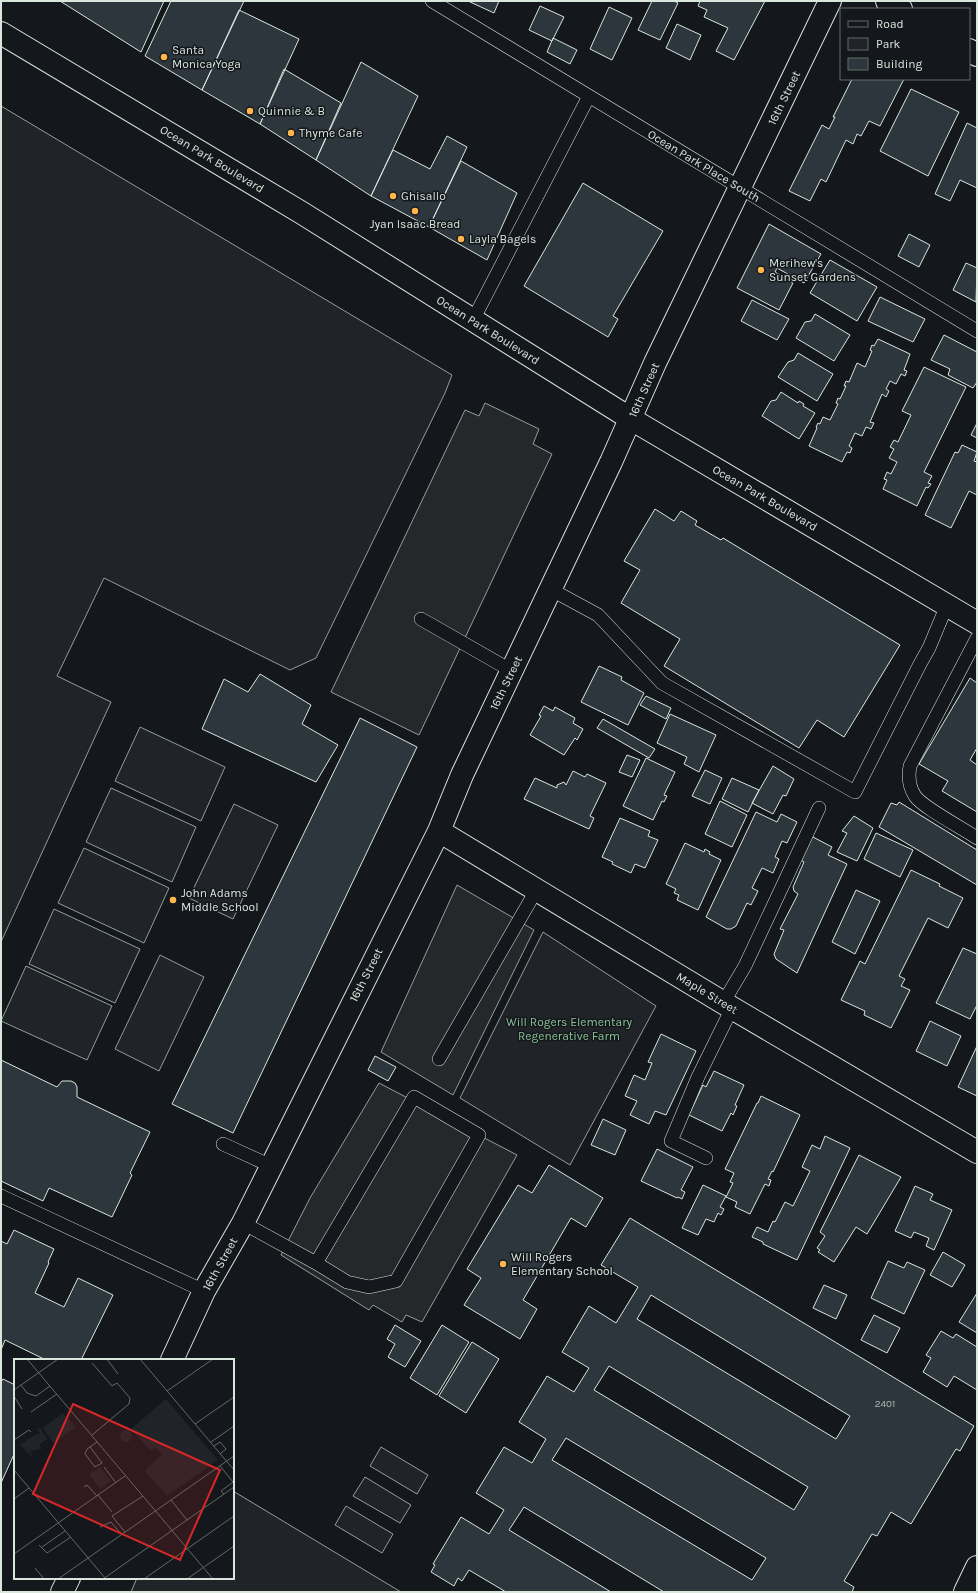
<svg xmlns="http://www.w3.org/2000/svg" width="978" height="1593" font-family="Karla,sans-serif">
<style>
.green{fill:#202428;stroke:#939e99}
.parking{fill:#24282b;stroke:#939e99}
.building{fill:#2c363c;stroke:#d8e6dc;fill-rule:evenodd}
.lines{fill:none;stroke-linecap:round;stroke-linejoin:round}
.lane-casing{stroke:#d8e6dc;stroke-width:14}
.street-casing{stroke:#d8e6dc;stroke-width:24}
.secondary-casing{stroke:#d8e6dc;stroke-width:24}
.lane{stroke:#14181c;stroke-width:13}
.street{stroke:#14181c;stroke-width:22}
.secondary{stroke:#14181c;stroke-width:22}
.poi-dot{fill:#ffb74d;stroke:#14181c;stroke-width:1.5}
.labels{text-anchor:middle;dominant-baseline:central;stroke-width:3;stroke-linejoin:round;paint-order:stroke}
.number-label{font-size:10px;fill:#adbab4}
.poi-label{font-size:12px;fill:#d8e6dc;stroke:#14181c;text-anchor:start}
.street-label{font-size:12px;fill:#d8e6dc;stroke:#14181c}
.park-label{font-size:12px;fill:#8ac095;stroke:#14181c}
.inset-road{fill:none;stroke:#626a69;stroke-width:1}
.view{fill:#d62828;fill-opacity:0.15;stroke:#d62828;stroke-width:2}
.inset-edge{fill:none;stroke:#d8e6dc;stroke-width:2}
</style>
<rect width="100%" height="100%" fill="#14181c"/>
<path class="green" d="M1 106 452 375 445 393 316 658 290 670 104 578 57 676 111 702 1 942Z
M140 727 225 767 201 821 115 781Z
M111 788 196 827 172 882 86 842Z
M234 804 278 825 233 919 189 898Z
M84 848 169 888 144 943 58 903Z
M54 909 140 949 115 1003 29 964Z
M543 932 656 1006 570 1165 460 1098Z
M160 955 204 977 159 1071 115 1049Z
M26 966 112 1006 87 1060 1 1021Z
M381 1447 428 1475 417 1494 370 1466Z
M365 1477 411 1505 400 1523 353 1496Z
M233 1491 401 1592H131L137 1578H233Z
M346 1506 393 1534 382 1553 335 1525Z"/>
<path class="parking" d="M485 403 539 429 533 444 552 454 419 735 331 692 465 410 479 416Z
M457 885 534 930 453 1095 381 1052Z
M379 1083 517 1155 422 1322 406 1315 402 1322 373 1305 369 1310 281 1255 310 1198Z"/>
<path class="building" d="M60 1H164L141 52Z
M171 1H244L202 90 145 56Z
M468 1H499L494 13Z
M652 1H674L678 3 660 40 638 30Z
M700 1H765L734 60 716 51 728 28 704 17 707 10 698 6Z
M540 6 564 17 552 41 529 30Z
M609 7 632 18 612 60 590 49Z
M239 10 299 39 260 124 202 90Z
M677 24 701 35 690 60 666 48Z
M553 38 577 50 570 64 547 52Z
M361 62 418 96 371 196 316 160Z
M284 69 341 103 316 160 260 124Z
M852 79H904L880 126 869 121 861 136 857 134 853 144 846 140 826 182 821 179 810 201 789 191 822 125 829 129 835 117H833Z
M911 89 959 112 928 176 880 151Z
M967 123 977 128V188L960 180 950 201 935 194Z
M447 136 467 147 429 227 371 196 393 150 430 169Z
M461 161 517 193 487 260 429 227Z
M583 183 663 231 613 316 618 319 608 337 524 286Z
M769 224 821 254 804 283 777 268 775 272 793 283 779 310 737 288Z
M909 234 930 245 919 267 898 256Z
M830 260 877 287 857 321 810 293Z
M966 263 977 268 976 302 953 290Z
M880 297 925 319 913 342 868 321Z
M752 300 789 319 777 340 741 321Z
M815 314 850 335 834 361 796 338 805 322 811 321Z
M944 335 977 352V382L973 388 948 375 950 369 931 360Z
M878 339 910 354 904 370 907 371 905 376 901 374 896 384 890 381 886 389 889 391 886 397 882 394 870 422 874 423 871 429 866 427 862 436 855 433 849 446 852 448 850 453 847 452 842 462 809 446 817 428 816 427 818 423 820 424 823 417 830 420 838 404 836 403 838 398 840 399 846 386H844L846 381 849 382 857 363 865 367 872 351 870 350 872 345 874 346Z
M798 353 833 374 817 401 778 377 788 362 794 360Z
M924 367 966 387 924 472 932 476 928 483 931 484 928 488 926 487 917 506 883 489 887 480 884 479 887 472 891 474 897 462 889 458 894 449 890 447 894 440 898 442 911 415 902 411Z
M781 392 798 403 799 401 804 404 803 406 815 413 799 439 762 416 771 401 776 400Z
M977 423V438L971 435Z
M962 445 977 452 974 461 977 462V495L969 491 951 528 925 515 955 452 958 453Z
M655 509 674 521 681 511 697 521 695 525 721 540 723 538 900 645 844 737 817 720 799 748 664 666 680 639 621 603 640 570 624 561Z
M599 666 622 677 621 680 644 693 628 725 581 702Z
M260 674 311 705 302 724 338 745 316 782 202 729 224 679 248 692Z
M970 678 977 683V748L970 760 977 765V812L942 791 948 781 919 764Z
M646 696 671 708 666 719 640 705Z
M544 706 553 711 555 707 575 718 573 723 583 729 577 740 575 738 564 755 530 735 541 716 539 715Z
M670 714 716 735 699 772 684 764 687 757 657 743Z
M360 718 417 747 233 1133 172 1104Z
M603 719 655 749 649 758 597 728Z
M627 755 640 760 632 777 619 772Z
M646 758 675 772 664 795 667 796 664 802 662 801 653 820 623 806Z
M773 766 794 779 786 796 783 795 773 814 752 803Z
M705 770 722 778 710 804 692 796Z
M573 771 585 777 587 774 606 783 590 816 594 818 589 829 524 799 535 778 557 788V785L564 782 566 785Z
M732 778 759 790 748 812 722 799Z
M720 801 747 815 732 847 705 834Z
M899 802 977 850V885L879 827 891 803 897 805Z
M756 812 777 822 781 814 797 822 787 843 782 841 775 857 779 859 773 873 762 868 752 888 758 891 751 905 747 903 736 926 731 929H727L706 917Z
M854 816 873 828 857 861 837 852 847 833 842 831Z
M620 818 650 831 648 836 658 840 645 868 635 864 631 873 612 864 613 862 602 857Z
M876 833 913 850 900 877 864 859Z
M811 836 832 847 828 855 847 864 797 973 776 959 774 954 784 930 780 929 798 894 794 891 793 887 804 862 799 859Z
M685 843 704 852 705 849 710 852 709 854 721 860 698 910 677 900 679 895 674 893 676 889 666 884Z
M911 870 940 884 939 886 963 898 948 928 928 918 899 976 905 979 901 986 910 990 891 1028 864 1015 865 1011 841 1000 860 961 865 964Z
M856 890 880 901 855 954 832 942Z
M963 948 977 954V1005L970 1019 936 1003Z
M930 1021 961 1036 947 1066 916 1051Z
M661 1034 696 1051 666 1115 655 1111 649 1124 630 1115 637 1101 625 1096 634 1075 645 1080 652 1063 648 1062Z
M977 1046V1096L958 1087Z
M375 1056 396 1067 388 1081 368 1070Z
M1 1060 57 1087 62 1081H71L75 1083 77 1087V1097L150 1132 130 1173 132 1175 112 1217 49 1188 43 1201 1 1181Z
M714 1071 744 1085 735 1105 737 1106 733 1115 731 1113 722 1131 689 1115 703 1085 706 1087Z
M761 1096 800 1115 773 1172 772 1171 768 1179 771 1180 769 1186 765 1184 750 1214 735 1207 737 1202 726 1197 733 1183 730 1182 734 1173 725 1169 757 1103H758Z
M603 1119 626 1130 615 1155 591 1145Z
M825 1136 850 1148 797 1260 763 1244V1242L752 1237 757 1227 768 1232 773 1221 775 1222 785 1202 793 1206 810 1171 802 1167 812 1145 820 1149Z
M657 1149 693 1167 681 1190 685 1192 682 1199 678 1197 677 1198 641 1181Z
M859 1155 901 1177 867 1234 856 1227 834 1262 818 1252 820 1250 817 1248 825 1236 820 1232Z
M549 1165 603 1198 586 1227 571 1218 523 1300 537 1309 520 1339 464 1305 481 1278 467 1269 518 1185 532 1193Z
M703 1185 726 1196 720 1207 724 1209 721 1215 718 1213 714 1222 706 1219 698 1235 682 1228Z
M915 1186 933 1194 930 1200 952 1210 934 1250 926 1246 929 1238 914 1232 911 1238 895 1231Z
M630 1218 974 1426 960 1451 956 1449 911 1524 891 1512 877 1536 872 1534 844 1581 854 1587 852 1592H664L524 1507 509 1530 611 1592H506L469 1570 462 1581 458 1578 454 1586 431 1572 435 1565 433 1564 461 1517 489 1534 504 1510 476 1493 504 1447 532 1463 546 1439 519 1422 547 1376 574 1392 589 1368 562 1352 589 1306 616 1323 638 1287 601 1265ZM651 1295 850 1416 836 1439 637 1319ZM609 1366 808 1487 794 1510 594 1390ZM566 1438 766 1558 752 1580 552 1460Z
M14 1230 54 1249 48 1262 49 1263 35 1293 64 1307 78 1278 113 1295 81 1360H46L5 1340 1 1350V1241L7 1244Z
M943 1252 965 1265 952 1287 930 1275Z
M888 1261 904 1268 907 1262 925 1270 904 1314 871 1298Z
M824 1285 847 1295 836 1319 813 1308Z
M977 1293V1333L959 1322Z
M874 1315 900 1328 887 1353 861 1340Z
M395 1325 421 1341 405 1367 388 1357 395 1344 387 1339Z
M442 1325 469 1342 437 1395 410 1378Z
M941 1331 953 1338 956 1334 977 1347V1390L954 1376 947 1387 923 1372 931 1358 926 1355Z
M472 1342 499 1359 466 1413 439 1396Z
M3 1379 15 1385V1452L1 1483V1382Z"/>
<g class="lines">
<g class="lane-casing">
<path id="lane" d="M432 1 977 331
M473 320 589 96
M550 589 598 615 662 683 855 792 920 664 929 648 947 605
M421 619 512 671
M977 638 910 766C908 777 909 787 915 796 922 807 964 829 977 838
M723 1003 745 966 819 808
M439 1059 537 889
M223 1144 271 1166
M706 1158 671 1141 698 1077 732 1008
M1 1196 204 1291
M243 1223 316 1263 347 1282 369 1287 396 1281 479 1135 414 1097 316 1263"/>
</g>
<g class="street-casing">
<path id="street" d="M887 1 901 9
M969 50 977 55
M439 831 732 1008 977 1152
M172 1360 204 1291 243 1223 439 831 462 775 611 462 655 363 830 1
M62 1592 69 1578"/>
</g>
<g class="secondary-casing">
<path id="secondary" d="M1 33 302 213 631 419 977 623
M965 1592 977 1567"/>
</g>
<use href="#lane" class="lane"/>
<use href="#street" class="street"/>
<use href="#secondary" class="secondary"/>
</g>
<g class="poi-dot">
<circle cx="164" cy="57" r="4"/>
<circle cx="250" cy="111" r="4"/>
<circle cx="291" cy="133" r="4"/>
<circle cx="393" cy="196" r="4"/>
<circle cx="415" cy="211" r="4"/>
<circle cx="461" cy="239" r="4"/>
<circle cx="761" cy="270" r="4"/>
<circle cx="173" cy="900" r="4"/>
<circle cx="503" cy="1264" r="4"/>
</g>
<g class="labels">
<g class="number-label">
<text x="885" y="1404">2401</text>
</g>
<g class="poi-label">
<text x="172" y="50">Santa<tspan x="172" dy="14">Monica Yoga</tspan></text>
<text x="258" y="111">Quinnie &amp; B</text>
<text x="299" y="133">Thyme Cafe</text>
<text x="401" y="196">Ghisallo</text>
<text x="415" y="224" text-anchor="middle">Jyan Isaac Bread</text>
<text x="469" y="239">Layla Bagels</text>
<text x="769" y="263">Merihew's<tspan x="769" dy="14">Sunset Gardens</tspan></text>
<text x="181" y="893">John Adams<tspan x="181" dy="14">Middle School</tspan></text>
<text x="511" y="1257">Will Rogers<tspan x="511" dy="14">Elementary School</tspan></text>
</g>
<g class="street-label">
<text transform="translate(784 98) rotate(-64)">16th Street</text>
<text transform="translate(212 159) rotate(31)">Ocean Park Boulevard</text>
<text transform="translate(704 166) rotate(31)">Ocean Park Place South</text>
<text transform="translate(488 330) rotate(32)">Ocean Park Boulevard</text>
<text transform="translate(644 390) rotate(-66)">16th Street</text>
<text transform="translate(765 498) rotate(30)">Ocean Park Boulevard</text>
<text transform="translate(506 683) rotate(-64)">16th Street</text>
<text transform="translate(366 975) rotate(-63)">16th Street</text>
<text transform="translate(707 993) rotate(31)">Maple Street</text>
<text transform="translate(220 1264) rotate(-61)">16th Street</text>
</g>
<g class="park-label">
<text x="569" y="1022">Will Rogers Elementary<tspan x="569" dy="14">Regenerative Farm</tspan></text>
</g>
</g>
<g transform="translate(14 1359)">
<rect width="220" height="220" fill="#14181c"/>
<path d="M152 40 204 101 153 137 132 113V110L148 96 141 88 137 92 117 70ZM49 54 62 68 39 84 29 69ZM26 68 33 80 25 86 28 90 16 92 18 98 6 86 22 75H26L23 70ZM106 77a6 6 0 1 1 12 0a6 6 0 1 1-12 0ZM86 108 97 122 86 130 75 115Z" fill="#202428"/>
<path class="inset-road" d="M13 0 199 220M93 0 104 15M126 0 220 111M7 26 13 34 22 37 36 27M0 31 44 0M153 32 199 0M0 37 8 50M17 53 43 35M181 65 220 38M78 76 115 45 116 39 103 24 98 27 78 4M0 81 15 71 17 73M197 83 220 67M200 87 206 83 212 90 206 95M76 88 88 104 81 108 71 95 73 90 83 83M206 107 219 123M90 108 102 124M0 111 91 219M70 128 73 126 83 137M210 135 207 132 219 123M84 136 98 153M0 140 15 129M157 141 173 161M86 168 97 163 108 176M111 173 98 157 129 137M25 186 33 194 57 178M28 188 51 172M0 195 111 117M21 209 30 220M44 220 220 97M89 220 220 128M130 220 220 157M173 220 220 187"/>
<path class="view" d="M59 45 206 111 166 201 19 135Z"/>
<rect width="220" height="220" class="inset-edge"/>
</g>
<rect width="978" height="1593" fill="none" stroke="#d8e6dc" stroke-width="4"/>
<rect x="840" y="8" width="130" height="72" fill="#14181c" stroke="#626a69"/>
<rect x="848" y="21" width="20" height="6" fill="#14181c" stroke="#626a69"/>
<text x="876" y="28" font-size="12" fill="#d8e6dc">Road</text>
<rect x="848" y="38" width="20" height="12" fill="#202428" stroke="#626a69"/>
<text x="876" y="48" font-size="12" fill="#d8e6dc">Park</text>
<rect x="848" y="58" width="20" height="12" fill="#2c363c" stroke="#626a69"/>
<text x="876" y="68" font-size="12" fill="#d8e6dc">Building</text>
</svg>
